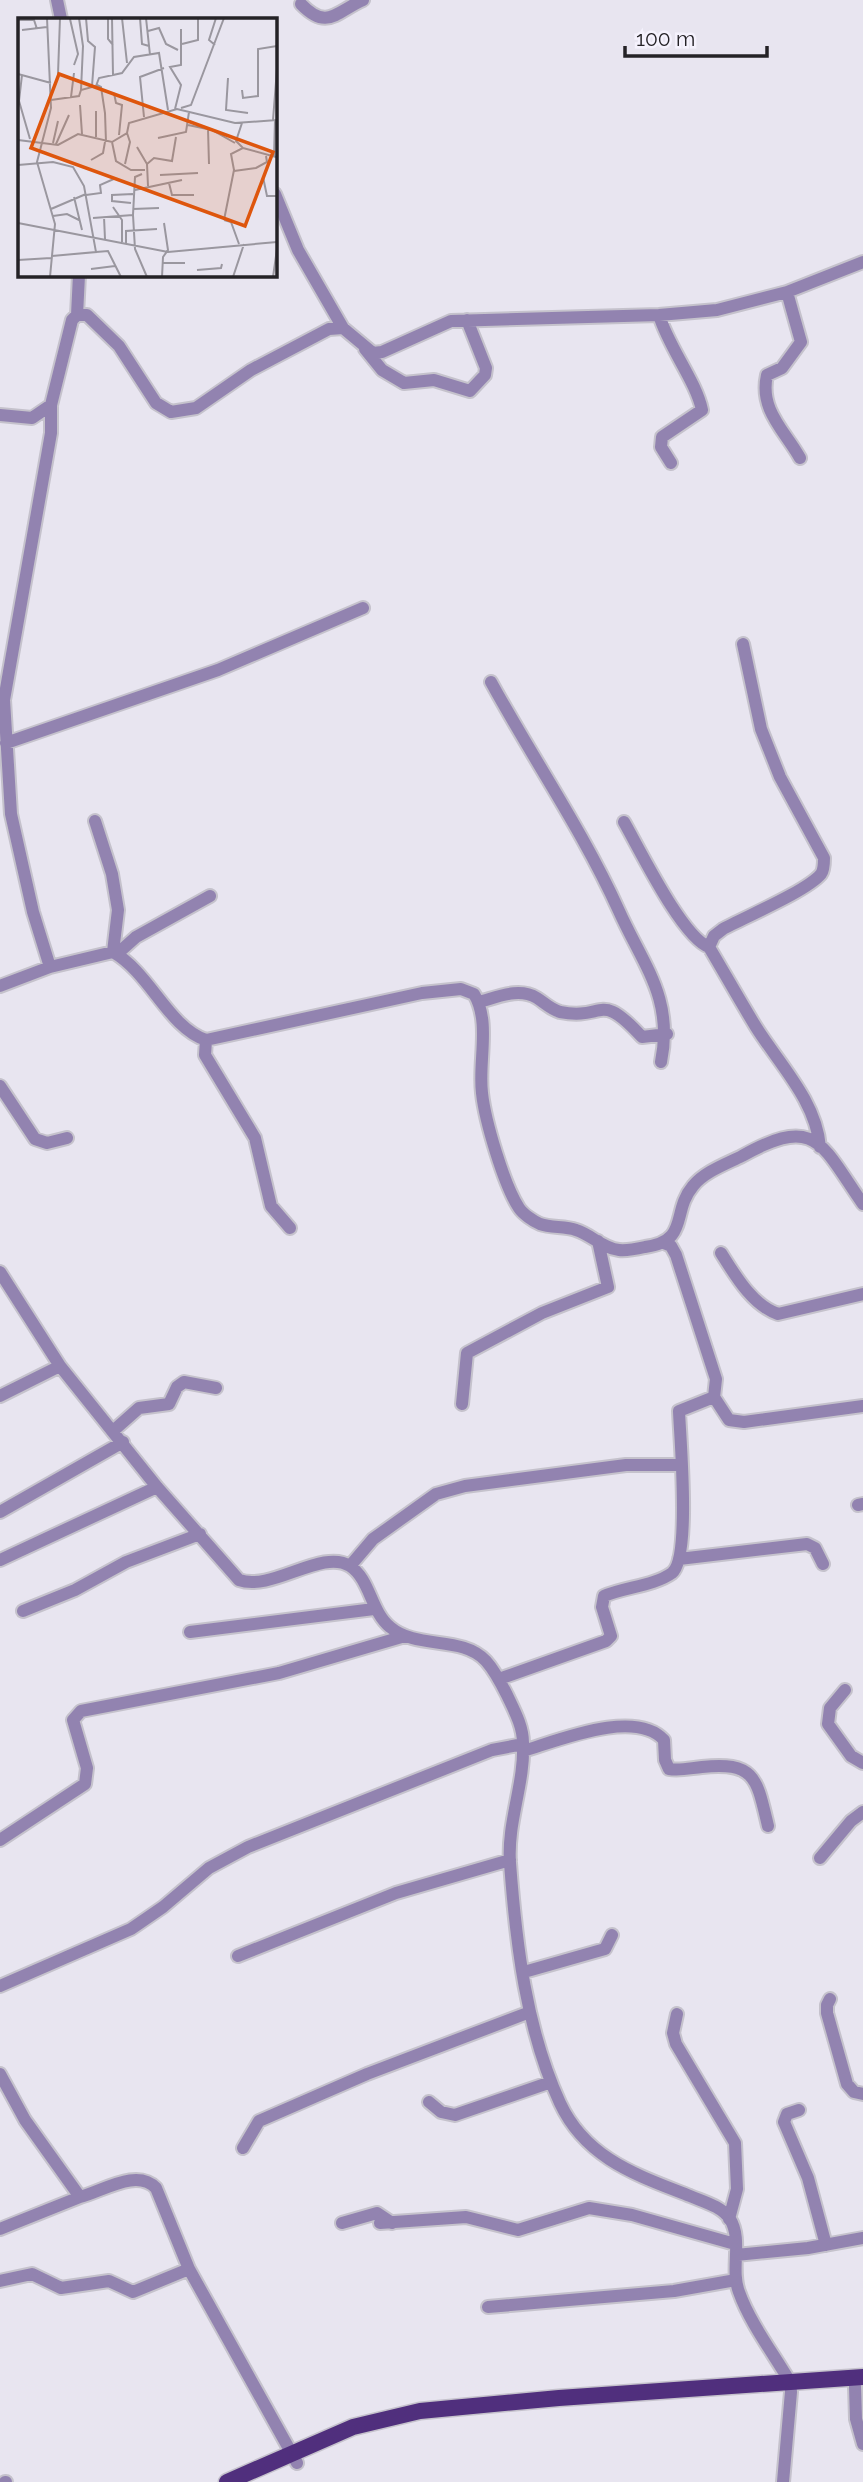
<svg xmlns="http://www.w3.org/2000/svg" width="863" height="2482" font-family="Raleway,sans-serif">
<style>
.lines{fill:none;stroke-linecap:round;stroke-linejoin:round}
.minor-casing{stroke:#c5c2cc;stroke-width:16}
.major-casing{stroke:#c5c2cc;stroke-width:19}
.minor{stroke:#9283b0;stroke-width:12}
.major{stroke:#502f7d;stroke-width:16}
.inset-road{fill:none;stroke:#9a979f;stroke-width:2}
.view{fill:#de560d;fill-opacity:0.15;stroke:#de560d;stroke-width:3.5}
.inset-edge{fill:none;stroke:#242226;stroke-width:3.5}
</style>
<rect width="100%" height="100%" fill="#e8e5f0"/>
<g class="lines">
<g class="minor-casing">
<path id="minor" d="M57 0 61 19
M301 4C327 31 336 12 363 0
M275 194 298 250 343 328 373 353 382 352 451 321 659 315 717 310 787 292 863 262
M787 292 801 342 782 368 767 375C759 410 785 431 800 458
M77 315 79 275
M659 315C669 348 696 381 702 410L662 437 661 447 671 463
M365 349 382 370 404 383 434 380 470 391 485 375 486 368 467 320
M0 415 32 418 51 405 72 320 77 315H87L119 346 156 403 171 412 196 408 251 370 329 329 343 328
M491 682C533 759 583 831 619 911 643 965 674 998 661 1062
M6 743 218 670 363 608
M95 821 112 874 118 910 113 952
M624 822C640 850 682 937 709 947 725 974 740 1001 756 1027 780 1065 816 1101 820 1147
M709 947 714 936 723 929C745 917 807 891 821 874 824 870 824 863 824 858L780 777 761 729 743 644
M117 954 136 937 210 896
M50 967 33 912 11 814 4 700 51 433V405
M0 986 50 967 113 952C150 973 169 1028 206 1040L422 993 461 989 474 994C491 1022 478 1062 482 1093 485 1121 504 1185 519 1208 523 1214 533 1221 540 1224 551 1228 565 1226 576 1230 592 1235 602 1248 619 1250 627 1251 636 1249 645 1247 690 1241 671 1212 693 1186 704 1172 726 1164 742 1156 817 1114 821 1144 863 1204
M479 1002C498 997 519 987 537 998 545 1003 550 1009 560 1012 606 1021 598 989 642 1037L667 1034
M206 1040 205 1055 255 1138 271 1206 290 1228
M0 1086 35 1139 47 1143 67 1138
M721 1253C735 1275 752 1305 778 1314L863 1294
M0 1272 60 1366 157 1487 239 1580C272 1592 322 1548 350 1566 370 1579 371 1612 390 1627 417 1650 462 1635 486 1661 495 1671 501 1683 507 1695 514 1710 523 1726 523 1743 525 1783 507 1822 510 1863 516 1943 526 2029 560 2103 586 2159 637 2175 690 2196 704 2202 721 2206 730 2219 743 2240 730 2269 739 2292 750 2323 773 2353 790 2382L791 2392 783 2482
M0 1396 60 1366
M714 1397 729 1420 744 1422 863 1406
M462 1404 467 1353 542 1313 608 1287 598 1241
M113 1431 139 1408 169 1404 177 1387 184 1382 216 1388
M858 1505 863 1504
M0 1512 123 1442
M679 1559 807 1544 815 1548 823 1564
M0 1560 157 1487
M350 1566 373 1539 436 1494 465 1486 626 1465H681
M23 1611 75 1590 126 1562 200 1534
M190 1632 374 1609
M499 1679 606 1641 611 1636 602 1607 604 1596C624 1587 654 1586 672 1573 691 1558 680 1438 679 1411L714 1397 716 1379 676 1255 671 1246 664 1243
M845 1690 830 1708 828 1724 851 1756 863 1763
M523 1751C557 1741 635 1708 664 1740L665 1760 669 1769C680 1771 691 1768 702 1767 756 1761 757 1780 768 1826
M0 1840 85 1784 87 1768 73 1720 81 1711 279 1673 405 1636
M820 1858 851 1821 863 1812
M238 1956 396 1893 510 1860
M524 1972 605 1949 612 1935
M0 1986 131 1929 163 1907 209 1868 248 1847 492 1750 523 1744
M830 1999 827 2005V2013L847 2084 854 2092 863 2094
M677 2014 673 2033 676 2044 735 2143 737 2189 729 2219
M0 2074 25 2120 80 2197C103 2191 137 2168 156 2188L189 2269 297 2463
M429 2102 441 2112 455 2115 551 2082
M799 2110 787 2114 784 2122 808 2178 826 2245
M243 2148 259 2121 367 2074 530 2012
M342 2223 377 2213 392 2223
M380 2223 466 2217 518 2230 589 2208 632 2215 735 2244
M0 2229 80 2197
M736 2255 808 2248 863 2238
M0 2281 32 2274 61 2288 109 2281 133 2292 189 2269
M488 2307 674 2291 736 2280
M855 2386 856 2419 863 2444
M5 2482H6"/>
</g>
<g class="major-casing">
<path id="major" d="M227 2482 353 2427 420 2411 559 2398 863 2377"/>
</g>
<use href="#minor" class="minor"/>
<use href="#major" class="major"/>
</g>
<g transform="translate(18 18)">
<rect width="259" height="259" fill="#e8e5f0"/>
<path class="inset-road" d="M29 0 33 90 19 144 37 206 32 259M61 0 65 28 63 72M68 0 70 23 77 29 74 68M90 0V21L95 27M94 0 95 57M104 0 109 45M122 0 124 26 131 28M128 0 132 37M52 1 60 36 56 47M0 2H16L19 11M4 12 29 9M130 13 141 10 148 26 160 32M164 26 180 22V0M197 27 191 22 198 0M0 56 33 65M40 56 42 0M4 57 1 83 12 121M210 60 208 92 230 95M79 67 83 69 87 95 88 124M224 72 225 80 240 78V31L259 28M96 75 98 85 104 87 101 117M53 79 56 55M33 82 61 78 63 72 78 68 81 60 104 55 116 39 141 35 150 92M62 87 64 116M163 90 173 87 206 0M157 91 163 67 152 49 163 47V11M126 99 122 59 146 50M255 102 259 51M170 107 194 112 217 125M190 111 191 146M78 119V93M140 120 168 114 171 94M0 122 40 127 60 116 94 124 109 115 111 105 159 91 217 105 259 102M94 124 98 143 113 152H127M35 125 40 103M38 126 51 97M119 129 129 146 130 168M225 130 258 139M256 139 257 102M73 142 85 135 87 124M107 146 112 124 109 115M129 146 136 140 154 143 158 119M0 147 35 144 55 149 66 168 78 234 34 238M216 153 238 150 249 144 248 138M124 156 117 159 115 197 117 231 129 259M142 157 180 155M245 159 249 178H259M151 165 154 177H176M117 172 164 162M68 177 83 175 82 167 98 160M56 179 64 212M113 185 94 183V177L115 176M95 189 104 202V224M33 191 68 176M115 191 141 190M35 198 49 196 61 202M86 199 87 221M75 200 115 197M206 202 216 152 213 136 225 130 218 123 224 105M206 202 213 204 221 226M0 205 150 234 259 224M108 225V213L139 211M78 234 90 233 103 259M0 242 33 240M144 245H167M73 251 97 248M179 252 203 250 204 246M144 259 145 239 150 232 146 205M215 259 226 226M255 259 259 231"/>
<path class="view" d="M41 56 255 134 227 208 13 130Z"/>
<rect width="259" height="259" class="inset-edge"/>
</g>
<path d="M625 46v10h142v-10" fill="none" stroke="#242226" stroke-width="3.5"/>
<text x="636" y="46" font-size="21" fill="#242226" stroke="#f5f2fd" stroke-width="5" paint-order="stroke">100 m</text>
</svg>
